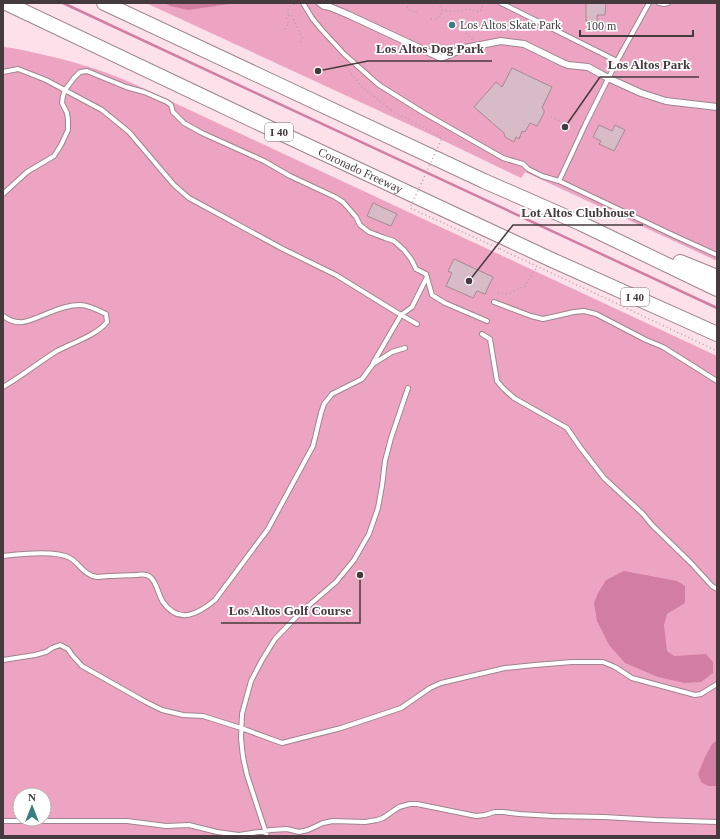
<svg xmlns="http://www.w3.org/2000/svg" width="720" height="839" font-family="Georgia,serif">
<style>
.green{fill:#eda4c2;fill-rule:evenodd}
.water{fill:#d27ea2}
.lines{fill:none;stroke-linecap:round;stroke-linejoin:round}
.stream{stroke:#d27ea2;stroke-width:2.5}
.building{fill:#d7bbc6;stroke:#a48a94}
.service-casing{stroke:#9e848e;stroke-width:6}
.pedestrian-casing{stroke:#9e848e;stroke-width:8}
.motorway-casing{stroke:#9e848e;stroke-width:16}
.path{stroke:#b6a1a8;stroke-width:1.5;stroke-dasharray:1 3;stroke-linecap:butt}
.service{stroke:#fff;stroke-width:4}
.pedestrian{stroke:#fff;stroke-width:6}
.motorway{stroke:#fff;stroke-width:14}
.path-bridge{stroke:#b6a1a8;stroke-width:1.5;stroke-dasharray:1 3;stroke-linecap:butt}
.poi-dot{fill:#357e84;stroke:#fff;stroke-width:1.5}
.labels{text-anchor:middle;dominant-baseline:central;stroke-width:3.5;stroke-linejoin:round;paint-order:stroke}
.shield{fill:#fff;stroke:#7d7578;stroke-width:1}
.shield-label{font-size:11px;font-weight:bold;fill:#453a3e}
.poi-label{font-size:12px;fill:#453a3e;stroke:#fff;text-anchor:start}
.street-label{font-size:12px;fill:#453a3e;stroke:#fff}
.leader{fill:none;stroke:#453a3e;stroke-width:1.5}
.callout-dot{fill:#453a3e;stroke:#fff;stroke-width:1.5}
.callout-label{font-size:13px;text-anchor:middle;font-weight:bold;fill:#453a3e;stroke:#fff;stroke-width:3.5;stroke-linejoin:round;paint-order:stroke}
</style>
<rect width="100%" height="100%" fill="#fce0ea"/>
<path class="green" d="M146 3H717V261L525 172 521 178 438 138Z
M3 47C15 48 27 51 40 54 73 61 103 70 134 84L717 356V836H3ZM20 795H44V819H20Z"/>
<path class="water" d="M165 3H236L188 10 170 6Z
M624 571 677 581 685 586V603L667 614 664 625 667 651 674 656 706 654 713 662V673L701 682 685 683 658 677 625 663 609 645 597 621 594 603 598 593 606 580Z
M717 740V786H708L701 782 698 774 705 757 712 744Z"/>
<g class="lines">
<path class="stream" d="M63 3 717 308"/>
</g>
<path class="building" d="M586 3H606L605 15H597V22L586 21Z
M512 68 552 87 542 108 544 110V113L537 126 530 123 525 132 522 131 519 139 516 137 514 142 505 137 504 133 474 107 496 82 502 87Z
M599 125 612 131 615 125 625 130 614 151 599 144 601 141 593 137Z
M373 203 397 214 391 226 367 216Z
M454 259 493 277 485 294 477 291 473 298 446 286 452 273 448 271Z"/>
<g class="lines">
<g class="service-casing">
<path id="service" d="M303 3 312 18 321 29 344 54 379 85 424 113 503 158 523 164 528 169 542 176 559 181 586 123 617 61 649 3
M501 3 617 61
M659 3 664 4 668 3
M3 72 18 69 46 80 102 110 129 132 174 185 189 198 283 249 336 275 396 312 417 324
M559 181 675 236 717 255
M3 194 27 172 54 156 61 145 68 130V120L67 113 62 103 63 96 65 90 74 78 80 72 87 71 126 87 144 92 167 102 171 105 173 112 184 123 202 133 264 161 290 176 335 197 343 202 356 217 360 225 369 232 385 238 394 241 404 250 411 259 416 269 426 274 432 295 445 303 487 321
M494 302 531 316 543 319 574 312 584 311 596 314 646 340 663 347 717 381
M3 316C20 328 30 320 46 314 55 310 70 305 80 305 88 305 98 310 106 314L107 322C97 335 72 343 57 351 39 362 22 376 3 387
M482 334 490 339 497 381 503 388 514 398 567 428 580 447 604 478 643 514 652 525 691 563 712 586 717 589
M373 363 401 315 412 307 427 277
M3 556C19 554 56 550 70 558 79 563 85 576 97 577 101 577 105 576 109 576 118 576 127 575 137 575 139 575 143 574 146 575 156 577 158 595 163 602 179 625 198 614 215 600L268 529 313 446 321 413 324 404 332 394 362 379 373 364 392 352 405 348
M3 660 35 655 46 652 52 648 60 645 68 649 72 655 82 666 144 701 162 710 183 715 203 716 241 728 282 743 341 728 401 708 430 688 441 683 505 668 535 665 572 662H603L615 667 632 678 695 695 701 694 717 684
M3 821H127L166 826 189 825 217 832 239 835 252 833 271 830 287 829 299 832 308 830 323 823 333 821 365 822 377 820 383 818 399 807 410 804H417L476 816 485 815 495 812H503L519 814 553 816 604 817 656 820 717 822
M267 836 247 775 243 757 241 738 242 714 251 681 262 660 275 639 300 613 336 582 354 560 369 534 378 508 382 486 385 461 391 438 408 388"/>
</g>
<g class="pedestrian-casing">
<path id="pedestrian" d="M320 3 324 6 330 7 349 15 441 58 465 48 501 41 524 44 563 63 568 65 588 67 608 78 641 93 666 101 717 107"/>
</g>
<g class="motorway-casing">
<g id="motorway">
<path id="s1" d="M6 3 263 125 552 260 717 334"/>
<path d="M104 3 484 181 580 223 717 289"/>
<path d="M680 262 717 277"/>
</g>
</g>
<path class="path" d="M405 3 410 11 416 12 417 16
M440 3 439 5 442 10 459 12 467 9 479 12 482 9 483 3
M288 14C287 8 290 6 295 4
M431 19H437L442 13V10
M285 29 289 24 286 18 289 15 292 16 302 38 301 42
M466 33 473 40
M339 58 361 86 391 110
M551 117 560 121
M500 249 607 299 717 351
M498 293 508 294 525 286 537 267"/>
<use href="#service" class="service"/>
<use href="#pedestrian" class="pedestrian"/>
<use href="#motorway" class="motorway"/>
<path class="path-bridge" d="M391 110 442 138 410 208 500 249"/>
</g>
<circle class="poi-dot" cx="452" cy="25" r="4"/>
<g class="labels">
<g class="shield">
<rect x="265" y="123" width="28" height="18" rx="3"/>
<rect x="621" y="288" width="28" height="18" rx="3"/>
</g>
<g class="shield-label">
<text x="279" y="132">I 40</text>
<text x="635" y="297">I 40</text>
</g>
<g class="poi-label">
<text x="460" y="25">Los Altos Skate Park</text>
</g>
<g class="street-label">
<text stroke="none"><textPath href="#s1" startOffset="392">Coronado Freeway</textPath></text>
</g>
</g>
<path class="leader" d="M318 71L368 61H492M565 127L600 77H699M469 281L513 225H643M360 575L360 623H221"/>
<g class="callout-dot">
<circle cx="318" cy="71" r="4"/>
<circle cx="565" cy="127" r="4"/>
<circle cx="469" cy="281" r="4"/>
<circle cx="360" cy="575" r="4"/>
</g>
<g class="callout-label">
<text x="430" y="53">Los Altos Dog Park</text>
<text x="649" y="69">Los Altos Park</text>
<text x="578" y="217">Lot Altos Clubhouse</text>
<text x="290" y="615">Los Altos Golf Course</text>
</g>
<rect width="720" height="839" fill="none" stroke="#453a3e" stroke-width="8"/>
<g transform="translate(32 807)"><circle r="19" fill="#ffffff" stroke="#b5b0b2"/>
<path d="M0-3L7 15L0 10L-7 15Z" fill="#357e84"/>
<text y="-6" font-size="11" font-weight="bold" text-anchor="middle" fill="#453a3e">N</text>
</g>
<path d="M580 30v6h113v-6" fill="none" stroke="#453a3e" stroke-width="2"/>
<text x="586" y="30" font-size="12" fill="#453a3e" stroke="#ffffff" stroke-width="3" paint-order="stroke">100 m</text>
</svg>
